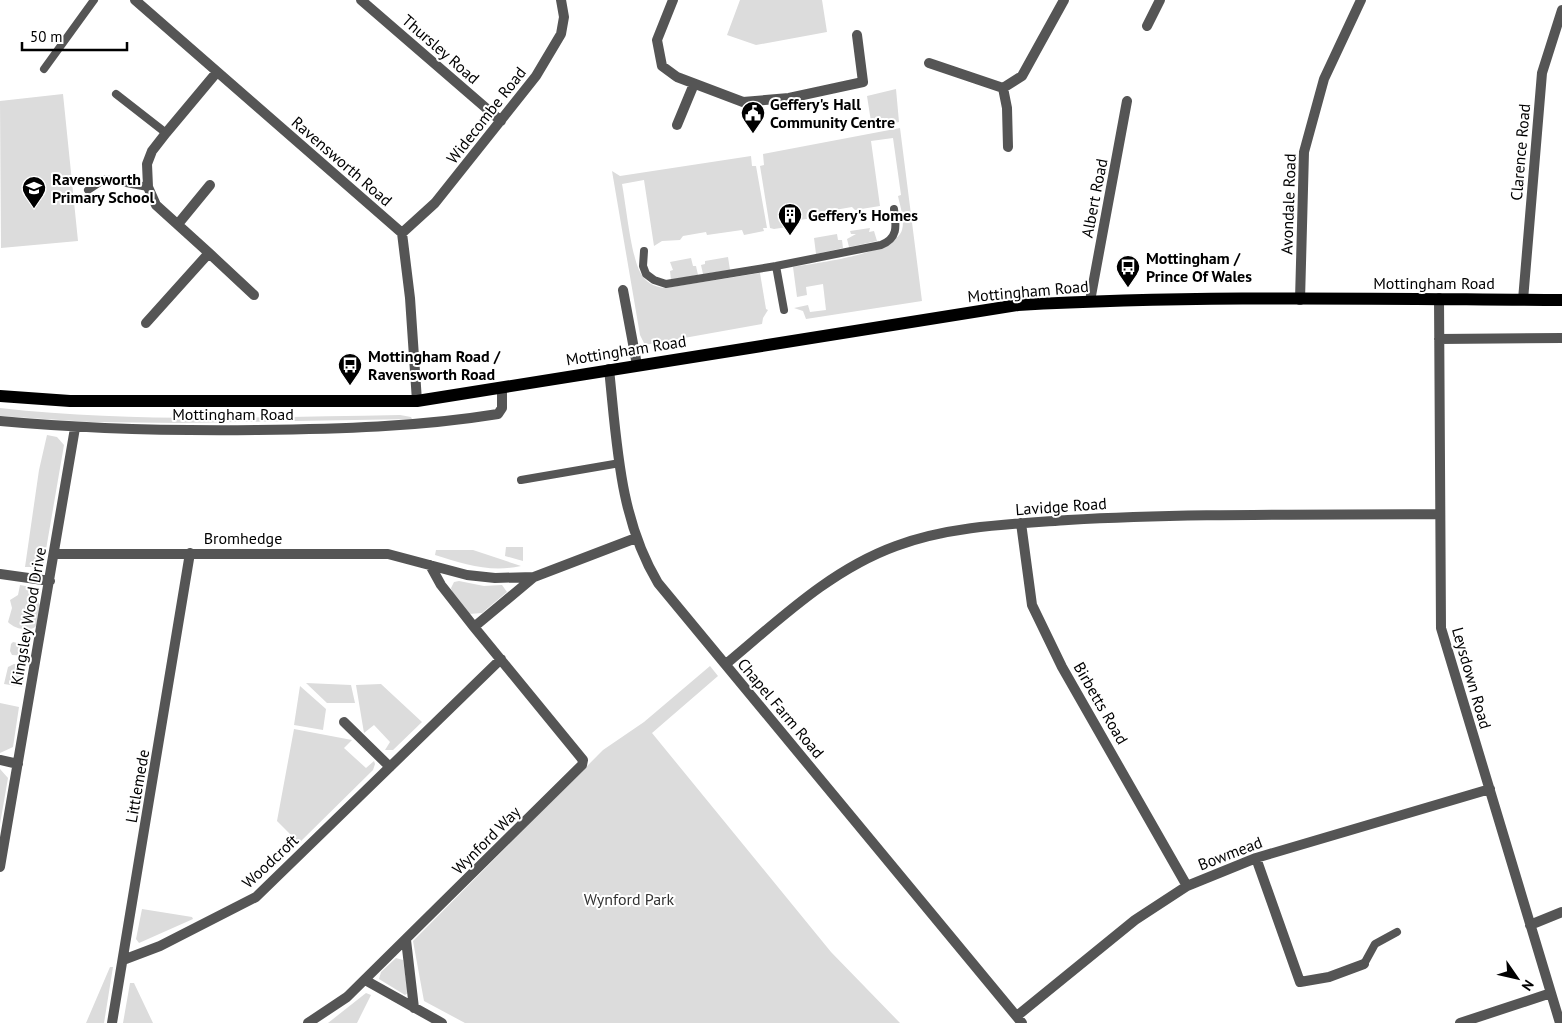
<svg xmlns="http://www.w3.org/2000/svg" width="1562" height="1023" font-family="'PT Sans',sans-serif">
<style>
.green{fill:#dcdcdc}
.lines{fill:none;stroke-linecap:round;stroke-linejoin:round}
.lane{stroke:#555;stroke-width:8}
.street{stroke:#555;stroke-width:10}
.primary{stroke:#000;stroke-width:12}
.labels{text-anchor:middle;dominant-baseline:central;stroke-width:4;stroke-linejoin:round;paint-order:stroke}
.street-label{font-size:16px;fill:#000;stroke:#fff}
.poi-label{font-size:16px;font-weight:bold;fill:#000;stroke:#fff;text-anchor:start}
.park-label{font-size:16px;fill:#333;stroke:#fff}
</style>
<rect width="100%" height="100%" fill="#fff"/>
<path class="green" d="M740 0H822L827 32 756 45 727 35Z
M896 89 899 122 872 128 867 96Z
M63 94 78 241 1 248 0 101Z
M900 128 922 301 806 319 803 311 794 308 808 305 810 312 826 310 823 284 806 287 807 295 797 297 793 267C816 263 895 254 902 230 905 220 900 206 898 196L901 195 893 138 871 141 880 206 855 210 852 207 829 211 826 216 793 221 794 226 774 229 770 228 760 166 764 165 763 154Z
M751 156 752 166H756L767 228H763L764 231 744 235 742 230 707 235 706 232 683 236 680 240 662 241 654 246 644 180 622 184C626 205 631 255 640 272 645 282 654 287 665 288L760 273 766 309 768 310 763 318 762 324 645 345 640 335 612 171 620 176Z
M870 228 869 232 874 231 877 241 849 247 847 239 856 234H851L850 231Z
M837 234 838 240H842L843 248 816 254 814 238Z
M728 257 730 270 703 274 701 265 705 264V261Z
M691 258 693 266H696L698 275 671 280 670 271 673 270 670 262Z
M0 408C133 423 266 417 400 415L411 417 412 419 178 423 90 422 0 416Z
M47 435 57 437 64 445 43 567H25L39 470Z
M506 547H523V561L505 556Z
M436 550H473L521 566C490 573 464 564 435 555Z
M459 581 484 586 502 585 507 592 482 613 469 614 453 594 451 588 454 582Z
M20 585 36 588C40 595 36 601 41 607 40 612 39 619 38 623 34 634 14 629 8 622L12 608 10 600 18 595Z
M13 642 30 646 29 656 12 655 10 651 11 644Z
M14 664 25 666 23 687 4 684 8 667Z
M710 666 718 676 652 733 831 952 900 1023H465L424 1001 413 941 603 750 644 722Z
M306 683 351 685 355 703H327Z
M381 684 422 722 393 750H385L390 742 374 725 364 733 356 685Z
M300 686 326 709 323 730 294 725Z
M0 703 19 707 13 747 0 753Z
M294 729 352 740 344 748 366 768 374 761 375 764 373 770 299 843 277 821Z
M0 769 8 778 0 824Z
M142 909 192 917 193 919 139 943 136 939Z
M396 958 403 960 408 993 405 995 379 979 381 972Z
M110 967H113L104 1023H86Z
M130 983H134L153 1023H123Z
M366 993 371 995 357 1023H328Z"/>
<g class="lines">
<path class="lane" d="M44 69 94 0
M116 94 166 133
M88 190 105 179 148 187
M644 251 643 266 646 274 654 280 666 284 776 266 881 245C899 238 896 225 894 209
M776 266 784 310
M521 480 620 463
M1364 964 1375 944 1397 932"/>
<path class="street" d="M135 0 402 233 410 298 417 401
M361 0 501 121
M673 0 657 40 662 66 677 77 743 102 789 98 863 82 857 35
M1147 26 1160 0
M929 63 1003 88 1022 76 1064 0
M1003 88 1007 108 1008 147
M677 125 694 84
M178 224 210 185
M402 233 435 203 536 76 561 34 564 17 561 0
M209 253 254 295
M623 290 637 365
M1439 298 1441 628 1560 1023
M1300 300 1304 152 1324 79 1361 0
M1523 300 1542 73 1562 10
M1090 301 1127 101
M146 323 209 253 156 205 148 187 147 164 152 151 166 133 217 72
M1439 339 1562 338
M609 369C617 443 619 518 658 583L1022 1023
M0 421C86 429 171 431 257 430 338 429 418 427 498 414L502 408V387
M1021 523 1032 605 1062 667 1187 886
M54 554H388L467 575 495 578 534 577 636 538
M0 574 50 581
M474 627 534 577
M726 664C779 620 830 570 896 546 949 526 1011 524 1068 520 1191 513 1316 515 1439 514
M344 722 390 767
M0 760 18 764
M1256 858 1300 982 1329 977 1364 964
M0 867 75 428
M1530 925 1562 912
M406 940 414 1008
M123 960 160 946 256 897 501 659
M365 980 442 1023
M1017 1016 1135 920 1187 886 1256 858 1490 789
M112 1023 190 553
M308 1023 347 997 582 765 583 760 474 627 441 585 430 565
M1460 1023 1551 993"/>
<path class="primary" d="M0 396 70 401H417L1018 305C1199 295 1381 299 1562 300"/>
</g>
<defs>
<g id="civic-pin" transform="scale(1.25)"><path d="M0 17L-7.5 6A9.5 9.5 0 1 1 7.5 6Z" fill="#000" stroke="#fff"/><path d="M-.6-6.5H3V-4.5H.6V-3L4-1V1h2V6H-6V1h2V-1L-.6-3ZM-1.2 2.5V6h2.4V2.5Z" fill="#fff"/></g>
<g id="school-pin" transform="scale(1.25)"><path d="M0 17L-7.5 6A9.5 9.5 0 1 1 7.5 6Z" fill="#000" stroke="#fff"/><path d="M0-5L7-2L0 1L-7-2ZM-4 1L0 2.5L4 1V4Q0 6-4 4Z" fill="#fff"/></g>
<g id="building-pin" transform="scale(1.25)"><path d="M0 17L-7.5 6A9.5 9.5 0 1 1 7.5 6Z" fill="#000" stroke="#fff"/><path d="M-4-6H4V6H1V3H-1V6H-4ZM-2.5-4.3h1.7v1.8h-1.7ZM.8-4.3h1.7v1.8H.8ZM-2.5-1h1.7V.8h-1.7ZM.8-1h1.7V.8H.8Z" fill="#fff"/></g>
<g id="bus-pin" transform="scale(1.25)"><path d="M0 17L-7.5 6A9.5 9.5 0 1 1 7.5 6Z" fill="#000" stroke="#fff"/><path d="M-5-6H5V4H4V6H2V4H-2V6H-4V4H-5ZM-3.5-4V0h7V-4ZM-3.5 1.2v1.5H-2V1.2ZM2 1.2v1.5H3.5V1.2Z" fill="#fff"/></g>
</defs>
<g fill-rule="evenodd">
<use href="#civic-pin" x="753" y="113"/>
<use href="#school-pin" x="34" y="188"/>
<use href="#building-pin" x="790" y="215"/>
<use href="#bus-pin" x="1128" y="267"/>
<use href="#bus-pin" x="350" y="365"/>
</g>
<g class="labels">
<g class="street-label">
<text transform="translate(441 49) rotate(41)">Thursley Road</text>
<text transform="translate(486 115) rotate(-52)">Widecombe Road</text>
<text transform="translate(1520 152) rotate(-85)">Clarence Road</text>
<text transform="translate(342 161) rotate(41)">Ravensworth Road</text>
<text transform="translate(1094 198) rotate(-79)">Albert Road</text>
<text transform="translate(1288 204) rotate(-88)">Avondale Road</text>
<text x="1434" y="283">Mottingham Road</text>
<text transform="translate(1028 291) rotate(-5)">Mottingham Road</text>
<text transform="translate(626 350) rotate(-9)">Mottingham Road</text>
<text x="233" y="414">Mottingham Road</text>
<text transform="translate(1061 506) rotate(-4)">Lavidge Road</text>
<text x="243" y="538">Bromhedge</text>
<text transform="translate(28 616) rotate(-80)">Kingsley Wood Drive</text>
<text transform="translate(1472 678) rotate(74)">Leysdown Road</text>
<text transform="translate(1101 703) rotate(60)">Birbetts Road</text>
<text transform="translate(781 708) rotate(50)">Chapel Farm Road</text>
<text transform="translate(137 786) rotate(-80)">Littlemede</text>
<text transform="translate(486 840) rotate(-45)">Wynford Way</text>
<text transform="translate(1230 853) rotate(-21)">Bowmead</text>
<text transform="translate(270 861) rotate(-43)">Woodcroft</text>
</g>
<g class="poi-label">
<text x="770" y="104">Geffery's Hall<tspan x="770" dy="18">Community Centre</tspan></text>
<text x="52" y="179">Ravensworth<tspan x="52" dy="18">Primary School</tspan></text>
<text x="808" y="215">Geffery's Homes</text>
<text x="1146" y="258">Mottingham /<tspan x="1146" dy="18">Prince Of Wales</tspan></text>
<text x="368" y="356">Mottingham Road /<tspan x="368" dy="18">Ravensworth Road</tspan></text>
</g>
<g class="park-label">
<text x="629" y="899">Wynford Park</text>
</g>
</g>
<g transform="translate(1517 978) rotate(124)" stroke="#ffffff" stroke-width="4" paint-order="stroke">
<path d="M0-4L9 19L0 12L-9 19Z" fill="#000000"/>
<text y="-8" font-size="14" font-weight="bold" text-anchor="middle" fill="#000000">N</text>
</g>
<path d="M22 42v8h105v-8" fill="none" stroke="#000000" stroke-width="2.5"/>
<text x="30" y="42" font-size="15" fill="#000000" stroke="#ffffff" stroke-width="4" paint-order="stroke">50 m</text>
</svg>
